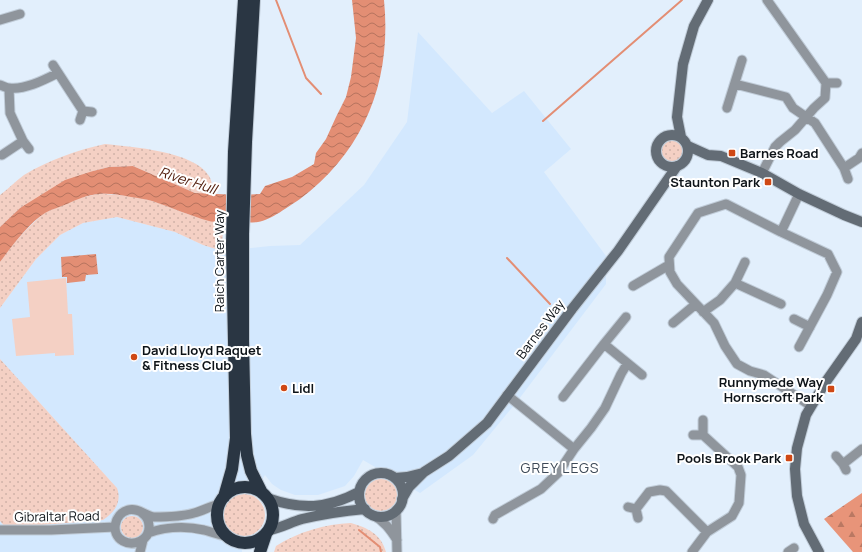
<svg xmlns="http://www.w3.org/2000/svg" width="862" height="552" font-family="Manrope,sans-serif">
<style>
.built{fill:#d3e8fe;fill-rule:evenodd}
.grass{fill:url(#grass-dots)}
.forest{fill:url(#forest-firs)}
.pitch{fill:#f4d0c4}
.water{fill:url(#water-waves)}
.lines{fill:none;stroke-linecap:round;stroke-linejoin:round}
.stream{stroke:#e38e74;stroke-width:2}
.street-casing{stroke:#c0ccd8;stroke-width:11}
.secondary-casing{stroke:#c0ccd8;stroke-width:12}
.highway-casing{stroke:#c0ccd8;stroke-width:14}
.street{stroke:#8f959c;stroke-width:9}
.secondary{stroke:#636c75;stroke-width:10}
.highway{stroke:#2a3643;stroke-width:12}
.poi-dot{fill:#cf4815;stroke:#fff;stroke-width:1.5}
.labels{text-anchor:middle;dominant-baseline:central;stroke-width:4;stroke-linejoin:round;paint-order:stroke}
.poi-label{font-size:13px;font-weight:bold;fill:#0d1318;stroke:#fff;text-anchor:start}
.street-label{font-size:13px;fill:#0d1318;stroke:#fff}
.water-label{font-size:14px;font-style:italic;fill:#501b0a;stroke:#fff}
.neighbourhood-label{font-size:14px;letter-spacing:1px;fill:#3d4957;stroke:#fff}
</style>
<defs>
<pattern id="grass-dots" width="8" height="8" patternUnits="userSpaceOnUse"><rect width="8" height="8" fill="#f4d0c4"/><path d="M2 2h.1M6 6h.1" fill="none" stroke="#d0b2a8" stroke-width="1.8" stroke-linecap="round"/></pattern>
<pattern id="forest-firs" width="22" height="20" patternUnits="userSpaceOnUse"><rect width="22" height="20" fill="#e89479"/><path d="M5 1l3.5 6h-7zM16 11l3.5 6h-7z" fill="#ba7862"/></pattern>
<pattern id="water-waves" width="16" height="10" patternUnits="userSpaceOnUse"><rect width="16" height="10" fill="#e38e74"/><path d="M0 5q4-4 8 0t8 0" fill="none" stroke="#b6735e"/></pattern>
</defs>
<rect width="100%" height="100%" fill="#e2effc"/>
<path class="built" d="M418 32 492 113 524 91 571 149 544 172 606 256V284L519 399 473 455 420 493 363 460 354 476 345 486 318 495H295L281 490 272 484 265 475 252 495 243 494 232 533 241 537 242 552H0V521L6 528 117 488 0 359V308L36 259 60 235 83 223 117 217 175 232 203 245 222 251 270 246 300 245 364 185 407 122ZM121 526 143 528 140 534 128 537 122 532Z"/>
<path class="grass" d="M661 151a11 11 0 1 1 22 0a11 11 0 1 1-22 0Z
M105 144C132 147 194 151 209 176 212 180 212 188 213 194H205L195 193 133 166 109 167 93 171 20 208 0 227V195C8 189 16 181 24 175 49 160 77 150 105 144Z
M98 194C114 194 137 196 152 201 175 208 199 221 223 222L222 251 203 245 175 232 117 217 83 223 60 235 36 259 0 308V262L9 249 26 230 44 213 79 198Z
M0 359 117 488C122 502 115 512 103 520L6 528 0 521Z
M365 495a16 16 0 1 1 32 0a16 16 0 1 1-32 0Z
M223 515a21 21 0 1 1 42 0a21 21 0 1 1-42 0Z
M121 527a11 11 0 1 1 22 0a11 11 0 1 1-22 0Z
M351 523C368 528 381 534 386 552H274L276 546C298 532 325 524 351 523Z"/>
<path class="forest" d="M862 493V552H853L824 519Z"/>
<path class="pitch" d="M66 278 68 314H72L74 355 55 356V353L16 356 12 319 30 317 27 282Z"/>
<path class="water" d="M352 0H384C392 80 365 150 300 199 289 206 271 220 258 222 249 223 216 223 209 221 190 216 171 207 152 201 146 199 138 198 131 197 120 195 110 193 99 194 88 195 77 199 67 204 60 207 52 209 45 213 29 223 11 247 0 262V227L20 208 65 180 93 171 109 167 133 166 195 193 239 195 260 194 265 186 292 177 314 164 316 153 326 139 336 117 346 97 351 77 356 38Z
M96 254 98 274 86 275 85 281 67 283V277H62L61 257Z"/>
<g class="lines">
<path class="stream" d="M276 0 306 78 321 94
M543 121 682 0
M507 258 550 304
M359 530 380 547 381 552"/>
<g class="street-casing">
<path id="street" d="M0 20 20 14
M53 65 83 111
M826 83H837
M735 84 786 97 793 108 815 123 844 168
M0 85C3 86 6 88 9 88 25 90 44 80 58 73
M9 88 10 113 23 141 29 149
M727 108 742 60
M80 120 83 111 92 112
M2 155 23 141
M762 173 775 147 780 142 795 130 814 108 825 98 826 83 767 0
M848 179 844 168 859 158 862 153
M799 194 781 232 726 204 698 213 669 257 670 272 677 284 714 323 725 346 737 364 750 371 764 375 811 406
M781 232 828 254 837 272 827 295 799 347
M735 283 745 262
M633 286 669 265
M703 312 720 300 735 283 781 304
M794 319 810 327
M673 323 696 304
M604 344 626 317
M507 395 574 449
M563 397 604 344 642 375
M693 435H703V420
M836 456 843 464 846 470
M843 464 862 449
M628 507 636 509 638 518
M636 509 649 492 660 490 666 491 707 532
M396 510 397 552
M142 513C146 516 149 520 149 526 150 540 134 547 123 541 110 534 114 514 128 510 138 507 145 516 154 517 167 517 181 517 194 513 202 511 211 506 219 504
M373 515C384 521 390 529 397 540
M493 519 495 515 541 489 558 473 574 449 591 428 605 408 621 374 627 364
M0 530H51L115 527
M148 533C165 527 186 526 204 530 212 532 218 535 226 536
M140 552 143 540
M692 552 707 532 732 516 739 503 741 475 738 467 703 435
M788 552 794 548"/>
</g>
<g class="secondary-casing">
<path id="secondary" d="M656 151a16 16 0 1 1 32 0a16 16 0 1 1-32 0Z
M681 137 677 117 683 64 694 26 708 0
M688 146 708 155 721 156 762 173 799 194 844 215 862 222
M359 495a22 22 0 1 1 44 0a22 22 0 1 1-44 0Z
M395 478 407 477 423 473
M267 498C301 510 327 509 359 492
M402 499 409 487 424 472 449 456 487 423 572 309 618 251 677 166
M269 530C281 528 291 522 302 519 323 514 343 511 365 509
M819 552 804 524 797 496 795 469 797 448 806 415 825 383 856 339 862 322"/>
</g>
<g class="highway-casing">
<path id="highway" d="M254 0 246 142 243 234V341L245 434 247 455 251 471 262 493
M217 515a28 28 0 1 1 56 0a28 28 0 1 1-56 0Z
M224 497 232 469 236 438 232 245 234 152 244 0
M260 552 266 534"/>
</g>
<use href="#street" class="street"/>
<use href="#secondary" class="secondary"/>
<use href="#highway" class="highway"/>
</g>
<g class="poi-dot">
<rect x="728" y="149" width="8" height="8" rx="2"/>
<rect x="764" y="178" width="8" height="8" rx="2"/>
<circle cx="134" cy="357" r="4"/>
<circle cx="284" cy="388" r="4"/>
<rect x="827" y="385" width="8" height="8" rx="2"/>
<rect x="785" y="454" width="8" height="8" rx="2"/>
</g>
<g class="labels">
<g class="poi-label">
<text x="740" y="153">Barnes Road</text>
<text x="760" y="182" text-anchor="end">Staunton Park</text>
<text x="142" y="350">David Lloyd Raquet<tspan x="142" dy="15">&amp; Fitness Club</tspan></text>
<text x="823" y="382" text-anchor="end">Runnymede Way<tspan x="823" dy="15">Hornscroft Park</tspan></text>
<text x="292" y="388">Lidl</text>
<text x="781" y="458" text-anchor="end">Pools Brook Park</text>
</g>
<g class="street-label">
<text transform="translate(219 261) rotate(-90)">Raich Carter Way</text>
<text transform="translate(540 329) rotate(-53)">Barnes Way</text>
<text transform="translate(57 516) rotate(-1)">Gibraltar Road</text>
</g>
<g class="water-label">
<text transform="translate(188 180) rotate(18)">River Hull</text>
</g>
<g class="neighbourhood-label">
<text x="560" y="467">GREY LEGS</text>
</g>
</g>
</svg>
